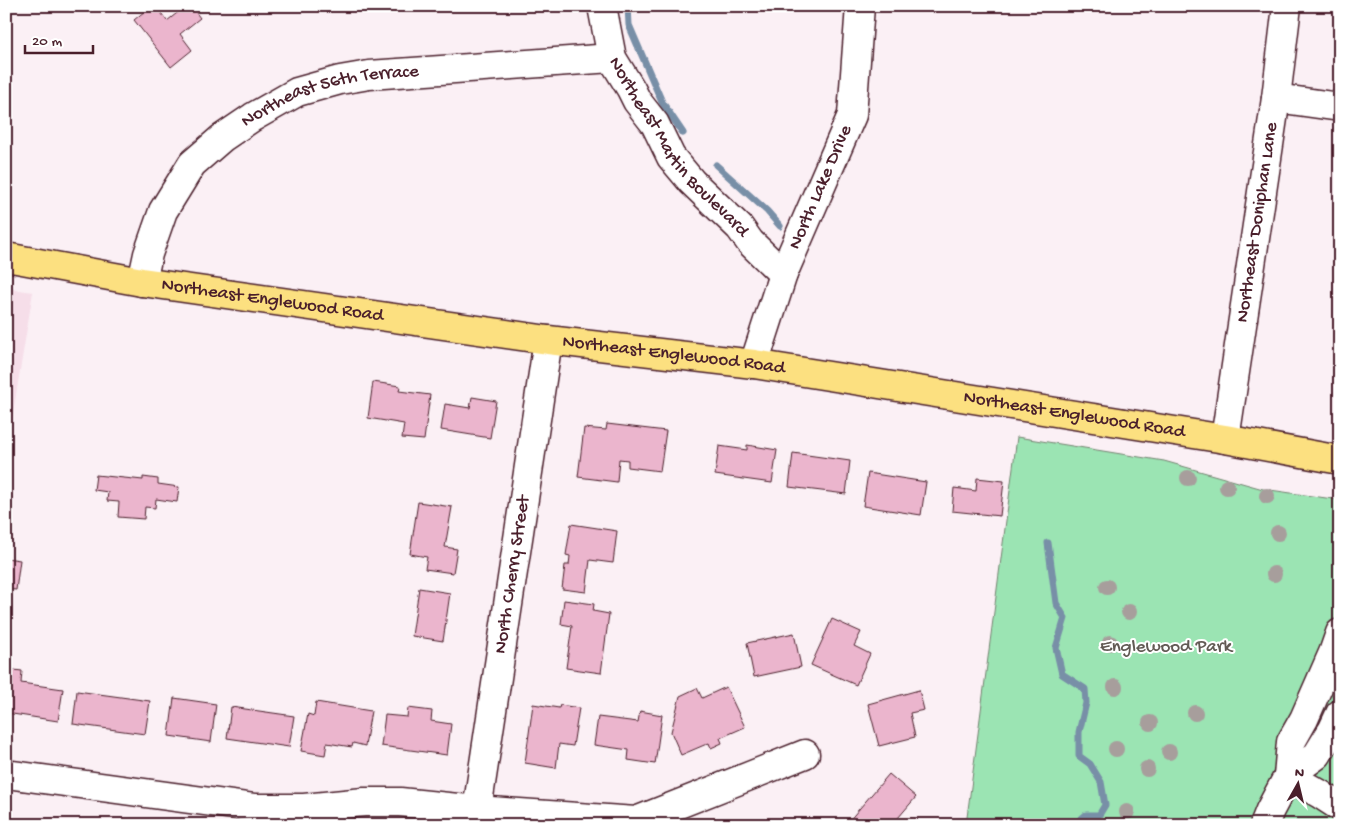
<svg xmlns="http://www.w3.org/2000/svg" width="1346" height="831" font-family="'Gochi Hand',sans-serif">
<style>
.built{fill:#f6dee9}
.green{fill:#9be4b3;stroke:#72826f}
.lines{fill:none;stroke-linecap:round;stroke-linejoin:round}
.stream{stroke:#788fa7;stroke-width:7}
.building{fill:#ebb5cd;stroke:#4a1f2b}
.minor-casing{stroke:#4a1f2b;stroke-width:31}
.major-casing{stroke:#4a1f2b;stroke-width:31}
.minor{stroke:#fff;stroke-width:28}
.major{stroke:#fce080;stroke-width:28}
.tree{fill:#a79e9c}
.labels{text-anchor:middle;dominant-baseline:central;stroke-width:4;stroke-linejoin:round;paint-order:stroke}
.street-label{font-size:19px;fill:#4a1f2b;stroke:#fff}
.park-label{font-size:19px;fill:#625a54;stroke:#fff}
</style>
<rect width="100%" height="100%" fill="#fbf0f5"/>
<filter id="ink" filterUnits="userSpaceOnUse"><feTurbulence type="fractalNoise" baseFrequency=".02" numOctaves="2"/><feDisplacementMap in="SourceGraphic" scale="10" xChannelSelector="R" yChannelSelector="G"/><feConvolveMatrix kernelMatrix="1 2 1 2 8 2 1 2 1" color-interpolation-filters="sRGB"/></filter>
<g filter="url(#ink)">
<path class="built" d="M6 288 33 292 6 455Z"/>
<path class="green" d="M1017 437 1164 461 1263 489 1340 500V825H966Z"/>
<g class="lines">
<path class="stream" d="M628 6 629 25 662 102 683 133
M716 165 767 211 780 226
M1048 543 1056 603 1065 618 1056 648 1062 674 1085 689 1086 703 1079 732V756L1090 764 1101 782 1105 805 1099 815H1086L1074 825"/>
</g>
<path class="building" d="M151 6H156L167 21 186 6H191L200 18 180 34 192 50 171 67 134 20Z
M373 382 400 386 399 391 430 395 424 440 402 438 404 424 368 418Z
M472 397 496 401 490 438 441 430 445 404 470 408Z
M607 424 666 431 660 471 628 467V460L619 459 617 482 578 477 584 428 606 430Z
M747 445 777 450 772 483 715 475 719 446 747 450Z
M793 453 850 461 846 494 789 487Z
M868 473 926 482 921 515 863 506Z
M96 475 143 480V477L158 479V484L179 487 177 502 156 499 155 508 145 507 144 519 118 517 119 502 107 501 108 492 94 490Z
M977 478 1004 481 1000 516 952 511 954 488 976 491Z
M418 502 452 507 445 547 457 549 453 573 425 569 427 557 410 554Z
M571 524 617 531 613 563 590 560 586 592 562 589 565 565H569L570 556 566 555Z
M6 558 20 560 16 590 6 589Z
M419 588 450 593 443 641 412 636Z
M564 600 594 604 593 611 609 614 601 673 566 668 572 626 561 624Z
M832 619 861 632 854 646 870 654 856 685 811 665Z
M794 633 801 667 754 677 747 643Z
M6 669 22 671 21 683 63 689 58 721 6 713Z
M726 687 745 727 720 738 722 743 711 748 709 743 681 755 671 732 680 696 697 688 702 698Z
M919 690 924 710 910 713 915 737 879 746 868 704Z
M77 691 150 701 145 734 73 724Z
M174 698 216 704 211 742 169 736Z
M316 702 371 711 365 746 353 743 352 747 327 743 325 755 301 751 308 714 314 716Z
M533 704 559 708 560 705 579 708 573 746 559 744 556 768 525 763Z
M231 707 294 716 289 747 227 738Z
M408 708 432 711 431 721 451 724 447 755 381 746 385 715 407 717Z
M640 711 662 715 655 764 628 760 629 750 594 745 598 717 638 722Z
M889 774 916 797 892 825H851L848 822Z"/>
<g class="lines">
<g class="minor-casing">
<g id="minor">
<path id="s1" d="M602 6 612 58 631 89 637 101 655 124 671 157 692 182 740 228 750 242 783 274"/>
<path d="M1276 98 1340 107"/>
<path id="s2" d="M142 282 148 254 163 211 192 164 222 138 253 117 297 92 340 80 369 75 612 58"/>
<path id="s3" d="M754 364 783 274 852 115 860 6"/>
<path id="s4" d="M1225 439 1276 98 1287 6"/>
<path d="M6 774 255 808H304L364 802H400L477 810 636 821 805 754"/>
<path d="M1288 776 1317 755 1333 729 1340 714"/>
<path d="M1288 776 1320 794 1340 807"/>
<path id="s5" d="M477 810 548 340"/>
<path d="M1264 825 1270 810 1288 776 1291 742 1304 719 1333 653 1340 633"/>
</g>
</g>
<g class="major-casing">
<g id="major">
<path id="s6" d="M6 257 142 282 548 340 754 364 1225 439 1340 460"/>
</g>
</g>
<use href="#minor" class="minor"/>
<use href="#major" class="major"/>
</g>
<g class="tree">
<circle cx="1188" cy="478" r="8"/>
<circle cx="1227" cy="487" r="8"/>
<circle cx="1267" cy="496" r="8"/>
<circle cx="1278" cy="533" r="8"/>
<circle cx="1274" cy="574" r="8"/>
<circle cx="1107" cy="587" r="8"/>
<circle cx="1129" cy="612" r="8"/>
<circle cx="1110" cy="643" r="8"/>
<circle cx="1115" cy="687" r="8"/>
<circle cx="1195" cy="713" r="8"/>
<circle cx="1150" cy="723" r="8"/>
<circle cx="1116" cy="749" r="8"/>
<circle cx="1169" cy="752" r="8"/>
<circle cx="1147" cy="769" r="8"/>
<circle cx="1127" cy="812" r="8"/>
</g>
</g>
<g class="labels">
<g class="street-label">
<text stroke="none"><textPath href="#s2" startOffset="288">Northeast 56th Terrace</textPath></text>
<text stroke="none"><textPath href="#s1" startOffset="165">Northeast Martin Boulevard</textPath></text>
<text stroke="none"><textPath href="#s3" startOffset="189">North Lake Drive</textPath></text>
<text stroke="none"><textPath href="#s4" startOffset="219">Northeast Doniphan Lane</textPath></text>
<text stroke="none"><textPath href="#s6" startOffset="270">Northeast Englewood Road</textPath></text>
<text stroke="none"><textPath href="#s6" startOffset="675">Northeast Englewood Road</textPath></text>
<text stroke="none"><textPath href="#s6" startOffset="1080">Northeast Englewood Road</textPath></text>
<text stroke="none"><textPath href="#s5" startOffset="238">North Cherry Street</textPath></text>
</g>
<g class="park-label">
<text x="1166" y="647">Englewood Park</text>
</g>
</g>
<rect width="1346" height="831" fill="none" stroke="#fff" stroke-width="25"/>
<rect x="12" y="12" width="1321" height="806" fill="none" stroke="#4a1f2b" stroke-width="2" filter="url(#ink)"/>
<g transform="translate(1298 784) rotate(8)" stroke="#ffffff" stroke-width="4" paint-order="stroke">
<path d="M0-4L9 19L0 12L-9 19Z" fill="#4a1f2b"/>
<text y="-8" font-size="14" font-weight="bold" text-anchor="middle" fill="#4a1f2b">N</text>
</g>
<path d="M25 45v8h68v-8" fill="none" stroke="#4a1f2b" stroke-width="2.5"/>
<text x="32" y="45" font-size="15" fill="#4a1f2b" stroke="#ffffff" stroke-width="4" paint-order="stroke">20 m</text>
</svg>
